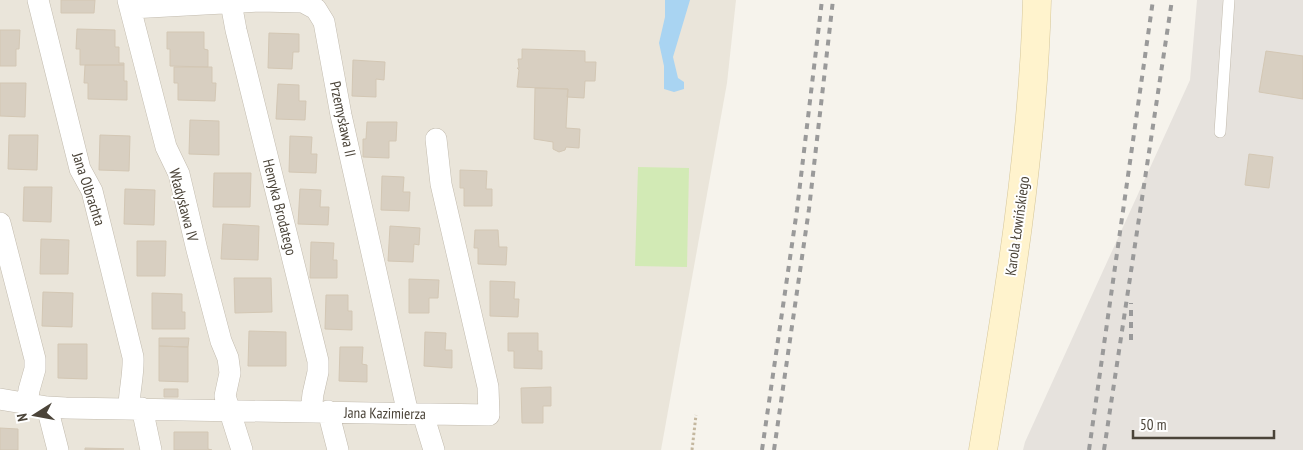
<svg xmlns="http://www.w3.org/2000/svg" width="1303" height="450" font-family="'PT Sans Narrow',sans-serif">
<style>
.residential{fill:#eae5da}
.industrial{fill:#e6e2dd}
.green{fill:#d2eab5}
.water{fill:#a9d4f2}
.building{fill:#d8cfc1;stroke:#d3c7b4}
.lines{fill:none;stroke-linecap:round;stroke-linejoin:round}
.service-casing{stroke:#c2bbae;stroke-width:12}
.minor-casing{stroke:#c2bbae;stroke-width:22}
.secondary-casing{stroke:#d6c79b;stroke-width:29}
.path{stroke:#c4b79f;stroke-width:3;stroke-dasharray:2.5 2.5;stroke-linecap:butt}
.service{stroke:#fff;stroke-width:11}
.minor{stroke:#fff;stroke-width:21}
.secondary{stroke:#fff3cd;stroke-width:28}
.rail{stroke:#9a9a9a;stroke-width:4;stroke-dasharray:6 6;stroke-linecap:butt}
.labels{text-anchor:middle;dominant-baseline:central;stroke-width:4;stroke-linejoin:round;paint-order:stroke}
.street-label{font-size:15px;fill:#4b4439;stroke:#fff}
</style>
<rect width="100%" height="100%" fill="#f6f3ec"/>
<path class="residential" d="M0 0H736L727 83 661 450H0Z"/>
<path class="industrial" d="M1197 0H1303V450H1023L1025 442 1190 80Z"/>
<path class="green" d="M638 167 689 168 687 267 635 266Z"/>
<path class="water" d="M665 0H690L673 57 678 78 684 82V89L674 92 664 89V66L659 43 665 17Z"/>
<path class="building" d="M61 0H95L94 13H61Z
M77 29 115 30V47H119V63H124V65H80V49H76Z
M0 30H20L19 49H16V66H0Z
M167 32H204V49L208 50V67L170 66V49H167Z
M269 33 299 34V52H293L292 69 268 68Z
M522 49 585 51V62H596L595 81H585L584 98 567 97 568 89 517 87 519 70 517 68H519L518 59H522Z
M1266 51 1303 56V99L1259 92Z
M353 60 385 62 384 80 376 79V97L352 96Z
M85 65H124V81H127V100L88 99V83H84Z
M174 67H212V83H216L215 101 178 100V83H174Z
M0 83H26L25 117 0 116Z
M278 84 299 85V101H306L305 120 276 119Z
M535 88 568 89 566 128 580 129 579 148 566 147 565 150 559 152 553 149V142L534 139Z
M190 120 219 121V155L189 154Z
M367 122H397L396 141H389V158L363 157V139H366Z
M9 135H38L37 170 8 169Z
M100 135 130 136 129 171 99 170Z
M290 136 312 137 311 154H317L316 173 289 172Z
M1249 154 1273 157 1269 188 1245 185Z
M460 170 487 171 486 189H492V206H464V188H460Z
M214 173H251L250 207H213Z
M382 176 404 177 403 192H410L409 211 381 210Z
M24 187H52L51 222 23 221Z
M125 189 155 190 154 225 124 224Z
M300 189 321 190 320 207H329L328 225 298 224Z
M223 224 259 226 258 260 221 259Z
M390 226 420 228 419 245 414 244 413 262 388 261Z
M475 230H498L499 247H507L506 265 478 264V248H474Z
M41 239 69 240 68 274H40Z
M137 241H166L165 276H137Z
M311 242 334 243 333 260H337V278H310Z
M234 278H271L272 312 235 313Z
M409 279 439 280 438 298H429V313H409Z
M490 281 515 282 514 299H519L518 317 490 316Z
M43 292 73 293 72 327 42 326Z
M152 293 182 294V312H185V329H152Z
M326 295H348V311H352V330L325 329Z
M249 331 286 332V366H248Z
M425 332 446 333 445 350H452V368L424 366Z
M508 333H538V351H542V369L514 368V351H508Z
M159 338H189L188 347 159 346Z
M58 344H87V379L58 378Z
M159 346 188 347V382L159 381Z
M340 347H363L362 364 367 365V382L339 381Z
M551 387V406H543V423H522L521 388Z
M164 389H178V397H164Z
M0 428 18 429V450H0Z
M174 432H208V449L212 450H174Z
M85 448 124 449 85 450Z"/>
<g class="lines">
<g class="service-casing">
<path id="service" d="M1220 132 1229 0"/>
</g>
<g class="minor-casing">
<path id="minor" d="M38 0 80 169 92 191 133 357C134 374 129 391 129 408
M128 0 166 147 179 174 197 250 221 341 228 358 230 373 225 396 242 450
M231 3 236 30 318 361V372L313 394 311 411
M131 8 259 1 303 2 316 9 324 22 341 115 408 414
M0 223 35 359V369L29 390 27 404
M0 399 47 407 66 408 489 415 488 387 441 184 436 139
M47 407 58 450
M142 408 151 450
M328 411 338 450
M423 414 434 450"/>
</g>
<g class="secondary-casing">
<path id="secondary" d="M983 450C1008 301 1033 151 1037 0"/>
</g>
<path class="path" d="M692 450 696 415"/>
<use href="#service" class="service"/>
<use href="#minor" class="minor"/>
<use href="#secondary" class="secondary"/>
<path class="rail" d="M1131 340V303
M762 450 797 210 822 0
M774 450 809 209 833 0
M1089 450 1153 0
M1104 450 1172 0"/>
</g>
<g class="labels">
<g class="street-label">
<text transform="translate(343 119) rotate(78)">Przemysława II</text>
<text transform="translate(89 189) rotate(72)">Jana Olbrachta</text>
<text transform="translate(184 205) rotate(75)">Władysława IV</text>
<text transform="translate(280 207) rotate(76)">Henryka Brodatego</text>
<text transform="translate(1017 226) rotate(-82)">Karola Łowińskiego</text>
<text transform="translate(385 413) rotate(1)">Jana Kazimierza</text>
</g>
</g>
<g transform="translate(35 415) rotate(259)" stroke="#ffffff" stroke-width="4" paint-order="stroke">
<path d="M0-4L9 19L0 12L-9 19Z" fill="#4b4439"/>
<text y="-8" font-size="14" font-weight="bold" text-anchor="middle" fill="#4b4439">N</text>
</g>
<path d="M1133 430v8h141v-8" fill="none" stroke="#4b4439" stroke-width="2.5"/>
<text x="1140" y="430" font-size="15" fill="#4b4439" stroke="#ffffff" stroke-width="4" paint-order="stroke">50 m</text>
</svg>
